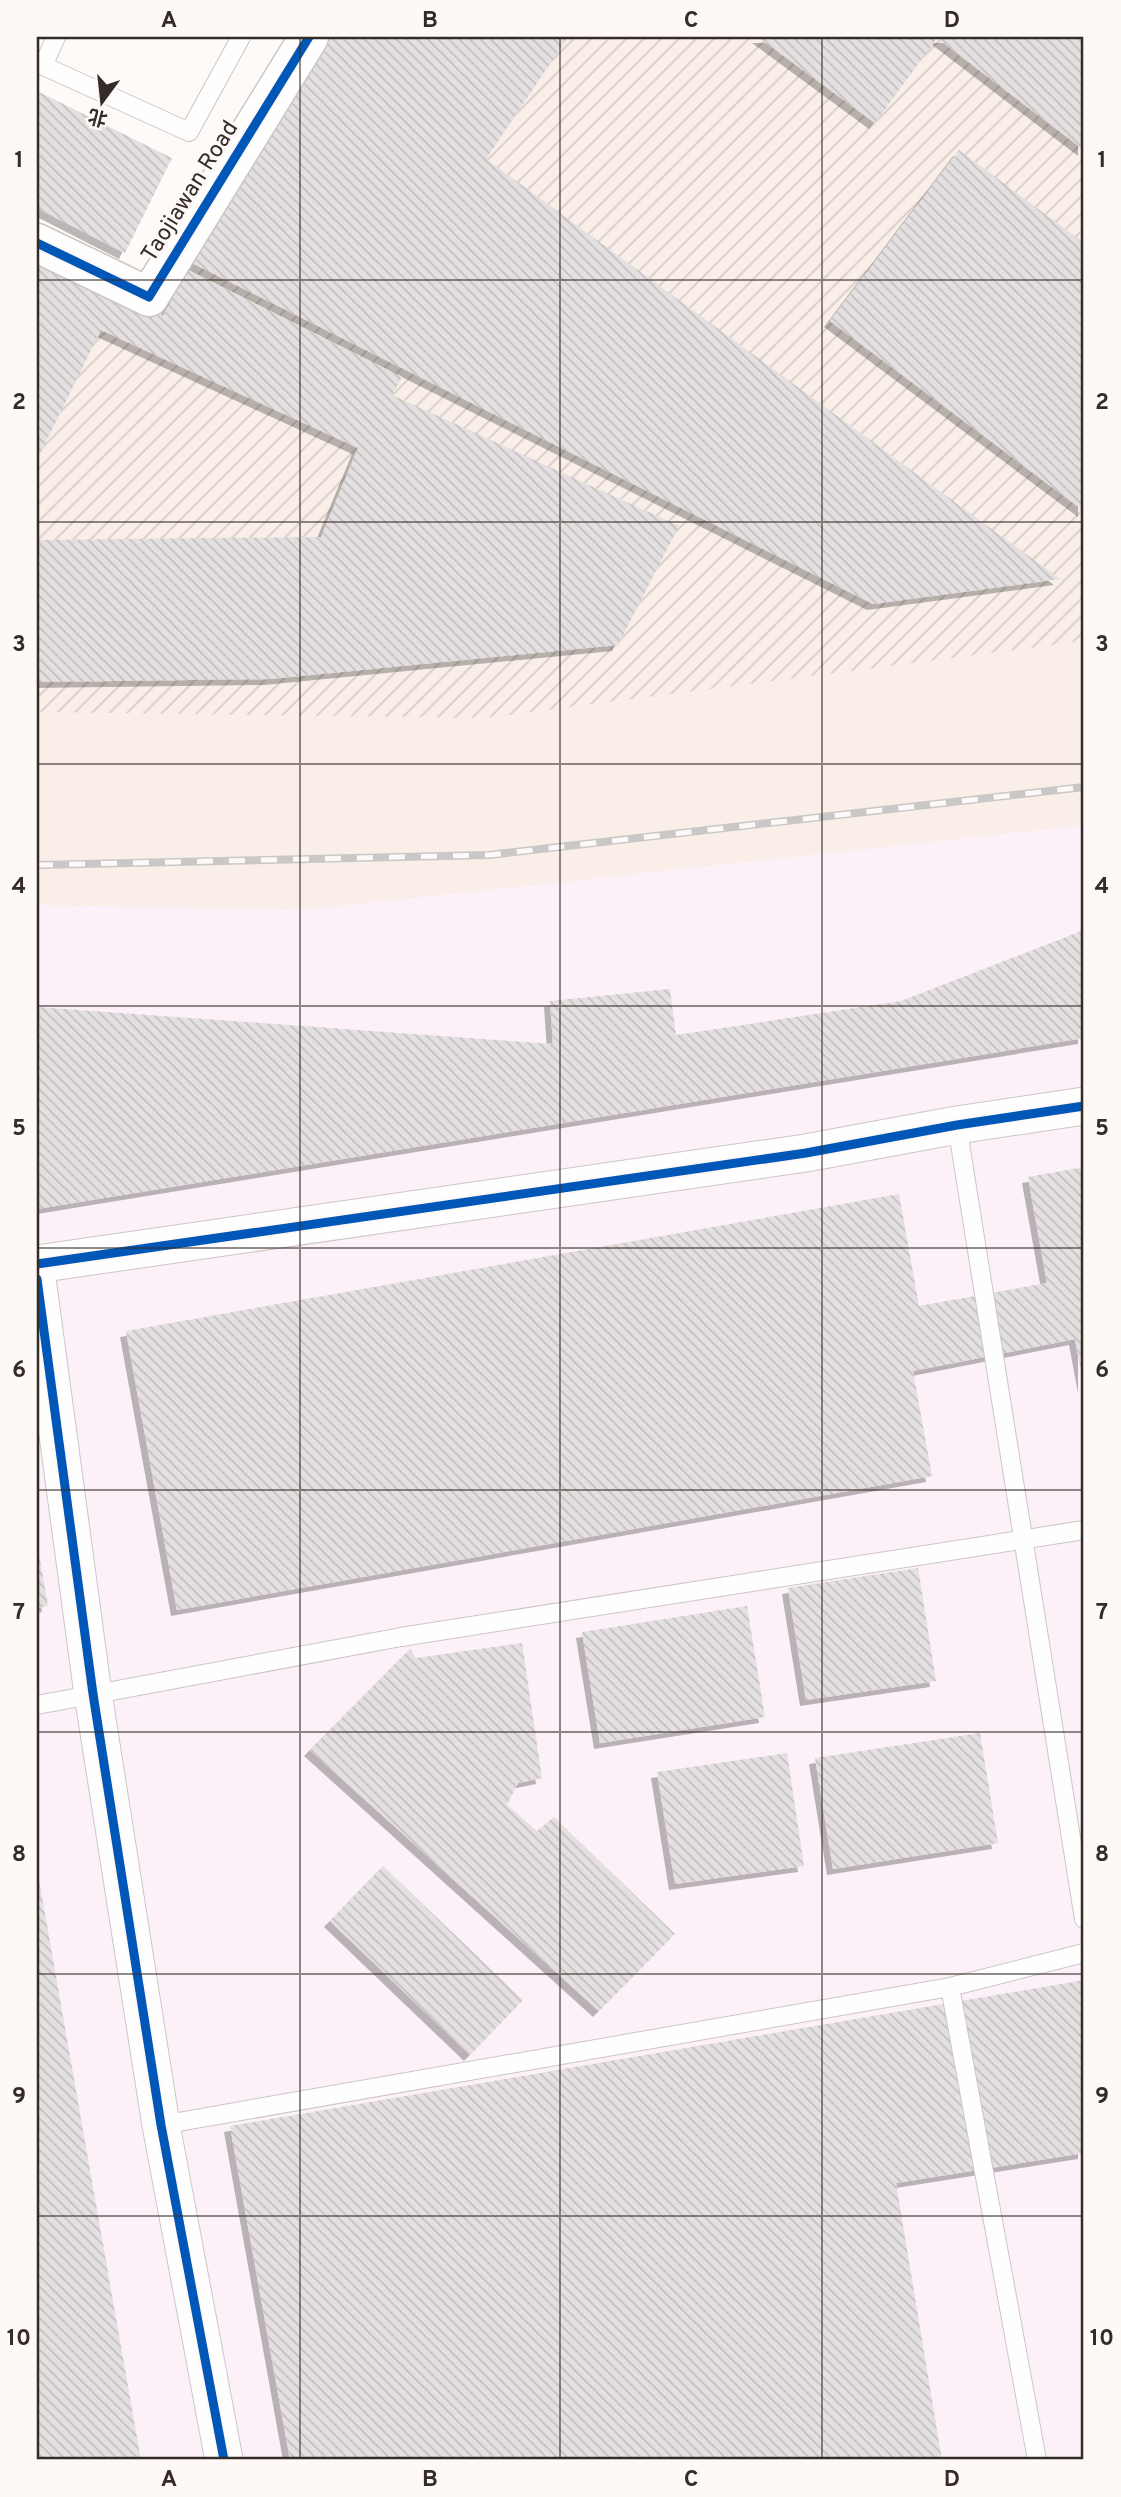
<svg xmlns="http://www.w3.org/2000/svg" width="1121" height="2497" font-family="Overpass,'Noto Sans SC',sans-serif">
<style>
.commercial{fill:#fdf1f9}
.industrial{fill:url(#industrial-furrows)}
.built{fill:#f9eee8}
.building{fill:url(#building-back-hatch);filter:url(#shadow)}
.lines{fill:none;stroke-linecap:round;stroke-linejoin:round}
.lane-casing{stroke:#ccc6c3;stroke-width:20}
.street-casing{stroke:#ccc6c3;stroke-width:39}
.secondary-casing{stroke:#ccc6c3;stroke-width:41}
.lane{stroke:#fffefe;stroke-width:18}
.street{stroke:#fffefe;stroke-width:37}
.secondary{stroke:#fffefe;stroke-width:38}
.rail-casing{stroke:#c9c8c7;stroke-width:8}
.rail{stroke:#fef9f7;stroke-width:5;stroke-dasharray:16;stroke-linecap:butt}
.cycleway-casing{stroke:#fef9f7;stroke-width:13}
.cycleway{stroke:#0057b8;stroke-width:9}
.grid{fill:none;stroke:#342c27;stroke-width:2;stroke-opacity:0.55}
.labels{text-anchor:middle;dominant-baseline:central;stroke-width:6;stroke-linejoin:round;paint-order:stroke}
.street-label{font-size:23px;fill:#342c27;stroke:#fef9f7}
.neatline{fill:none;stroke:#342c27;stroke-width:2.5}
.grid-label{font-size:23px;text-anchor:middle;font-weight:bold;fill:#342c27}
</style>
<defs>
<pattern id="industrial-furrows" width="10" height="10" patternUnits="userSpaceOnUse" patternTransform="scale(1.75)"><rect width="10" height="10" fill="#f9eee8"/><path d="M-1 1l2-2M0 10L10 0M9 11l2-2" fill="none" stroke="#d6ccc7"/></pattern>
<pattern id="building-back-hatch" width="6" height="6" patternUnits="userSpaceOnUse" patternTransform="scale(1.75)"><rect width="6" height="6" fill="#e4dfe0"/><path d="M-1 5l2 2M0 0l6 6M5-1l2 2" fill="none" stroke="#c4c0c0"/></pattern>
<filter id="shadow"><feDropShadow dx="-6" dy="6" stdDeviation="0" flood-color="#0004"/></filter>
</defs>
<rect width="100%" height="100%" fill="#fdfaf8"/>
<path class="commercial" d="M1084 825V2460H37V905L310 909Z"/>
<path class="industrial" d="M309 37H1084V825L310 909 37 905V243L150 296Z"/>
<path class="built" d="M1084 641V825L310 909 37 905V712L484 718Z"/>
<path class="building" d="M331 37H568L486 159 1060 579 873 604 192 263Z
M758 37H1076L1084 43V150L937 38 875 123Z
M37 91 172 158 125 253 37 208Z
M959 150 1084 243V511L830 321Z
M37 256 163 316 188 270 402 377 392 395 679 526 618 645 270 679 37 682V540L321 537 358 448 101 330 37 460Z
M1084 930V1038L37 1209V1007L553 1044 550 1001 670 989 676 1035 901 1001Z
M1084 1167V1387L1075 1339 913 1371 932 1476 177 1610 126 1331 899 1194 919 1306 1047 1283 1028 1177Z
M37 1542 48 1606 37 1608Z
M918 1568 936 1681 806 1700 788 1588Z
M747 1606 765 1717 600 1743 582 1632Z
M522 1643 542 1778 518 1783 507 1805 537 1831 554 1817 675 1934 599 2011 310 1750 410 1649 416 1658Z
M980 1733 998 1843 833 1869 815 1758Z
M787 1753 804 1866 675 1884 657 1772Z
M383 1866 523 2000 470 2055 330 1921Z
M37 1874H38L141 2460H37Z
M1084 1980V2153L896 2183 942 2460H290L230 2126Z"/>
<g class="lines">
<g class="lane-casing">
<path id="lane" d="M37 63 189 132 241 37
M43 66 56 37
M957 1125 1084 1919
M37 1705 401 1637 1084 1530
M950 1987 1037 2460
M161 2125 950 1987 1084 1953"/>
</g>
<g class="street-casing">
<path id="street" d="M37 1264 806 1153 957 1125 1084 1106
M37 1279 93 1694 161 2125 224 2460"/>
</g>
<g class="secondary-casing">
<path id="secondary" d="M37 243 149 297 309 37"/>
</g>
<use href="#lane" class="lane"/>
<use href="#street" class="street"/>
<use href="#secondary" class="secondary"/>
<g class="rail-casing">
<path id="rail" d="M37 865 489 855 1084 787"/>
</g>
<use href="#rail" class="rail"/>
<g class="cycleway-casing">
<path id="cycleway" d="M37 243 149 297 309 37
M37 1264 806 1153 957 1125 1084 1106
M37 1279 93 1694 161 2125 224 2460"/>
</g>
<use href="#cycleway" class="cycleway"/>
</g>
<path class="grid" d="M300 37V2460M560 37V2460M822 37V2460M37 280H1084M37 522H1084M37 764H1084M37 1006H1084M37 1248H1084M37 1490H1084M37 1732H1084M37 1974H1084M37 2216H1084"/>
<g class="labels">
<g class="street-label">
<text transform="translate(191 192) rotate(-58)">Taojiawan Road</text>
</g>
</g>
<rect width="1121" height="2497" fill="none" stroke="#fef9f7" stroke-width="77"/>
<g transform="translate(102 102) rotate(195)" stroke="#fef9f7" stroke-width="5" paint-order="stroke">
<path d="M0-5L12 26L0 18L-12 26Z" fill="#342c27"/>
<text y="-10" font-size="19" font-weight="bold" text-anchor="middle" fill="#342c27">北</text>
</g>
<rect x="38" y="38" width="1044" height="2420" class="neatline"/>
<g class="grid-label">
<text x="169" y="27">A</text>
<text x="430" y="27">B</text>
<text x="691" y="27">C</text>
<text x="952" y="27">D</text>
<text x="19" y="167">1</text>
<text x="1102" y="167">1</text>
<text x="19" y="409">2</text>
<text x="1102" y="409">2</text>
<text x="19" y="651">3</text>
<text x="1102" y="651">3</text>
<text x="19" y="893">4</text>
<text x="1102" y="893">4</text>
<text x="19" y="1135">5</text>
<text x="1102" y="1135">5</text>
<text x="19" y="1377">6</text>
<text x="1102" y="1377">6</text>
<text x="19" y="1619">7</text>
<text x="1102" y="1619">7</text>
<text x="19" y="1861">8</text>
<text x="1102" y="1861">8</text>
<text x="19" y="2103">9</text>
<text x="1102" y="2103">9</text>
<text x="19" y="2345">10</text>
<text x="1102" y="2345">10</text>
<text x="169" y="2486">A</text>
<text x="430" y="2486">B</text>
<text x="691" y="2486">C</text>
<text x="952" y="2486">D</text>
</g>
</svg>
